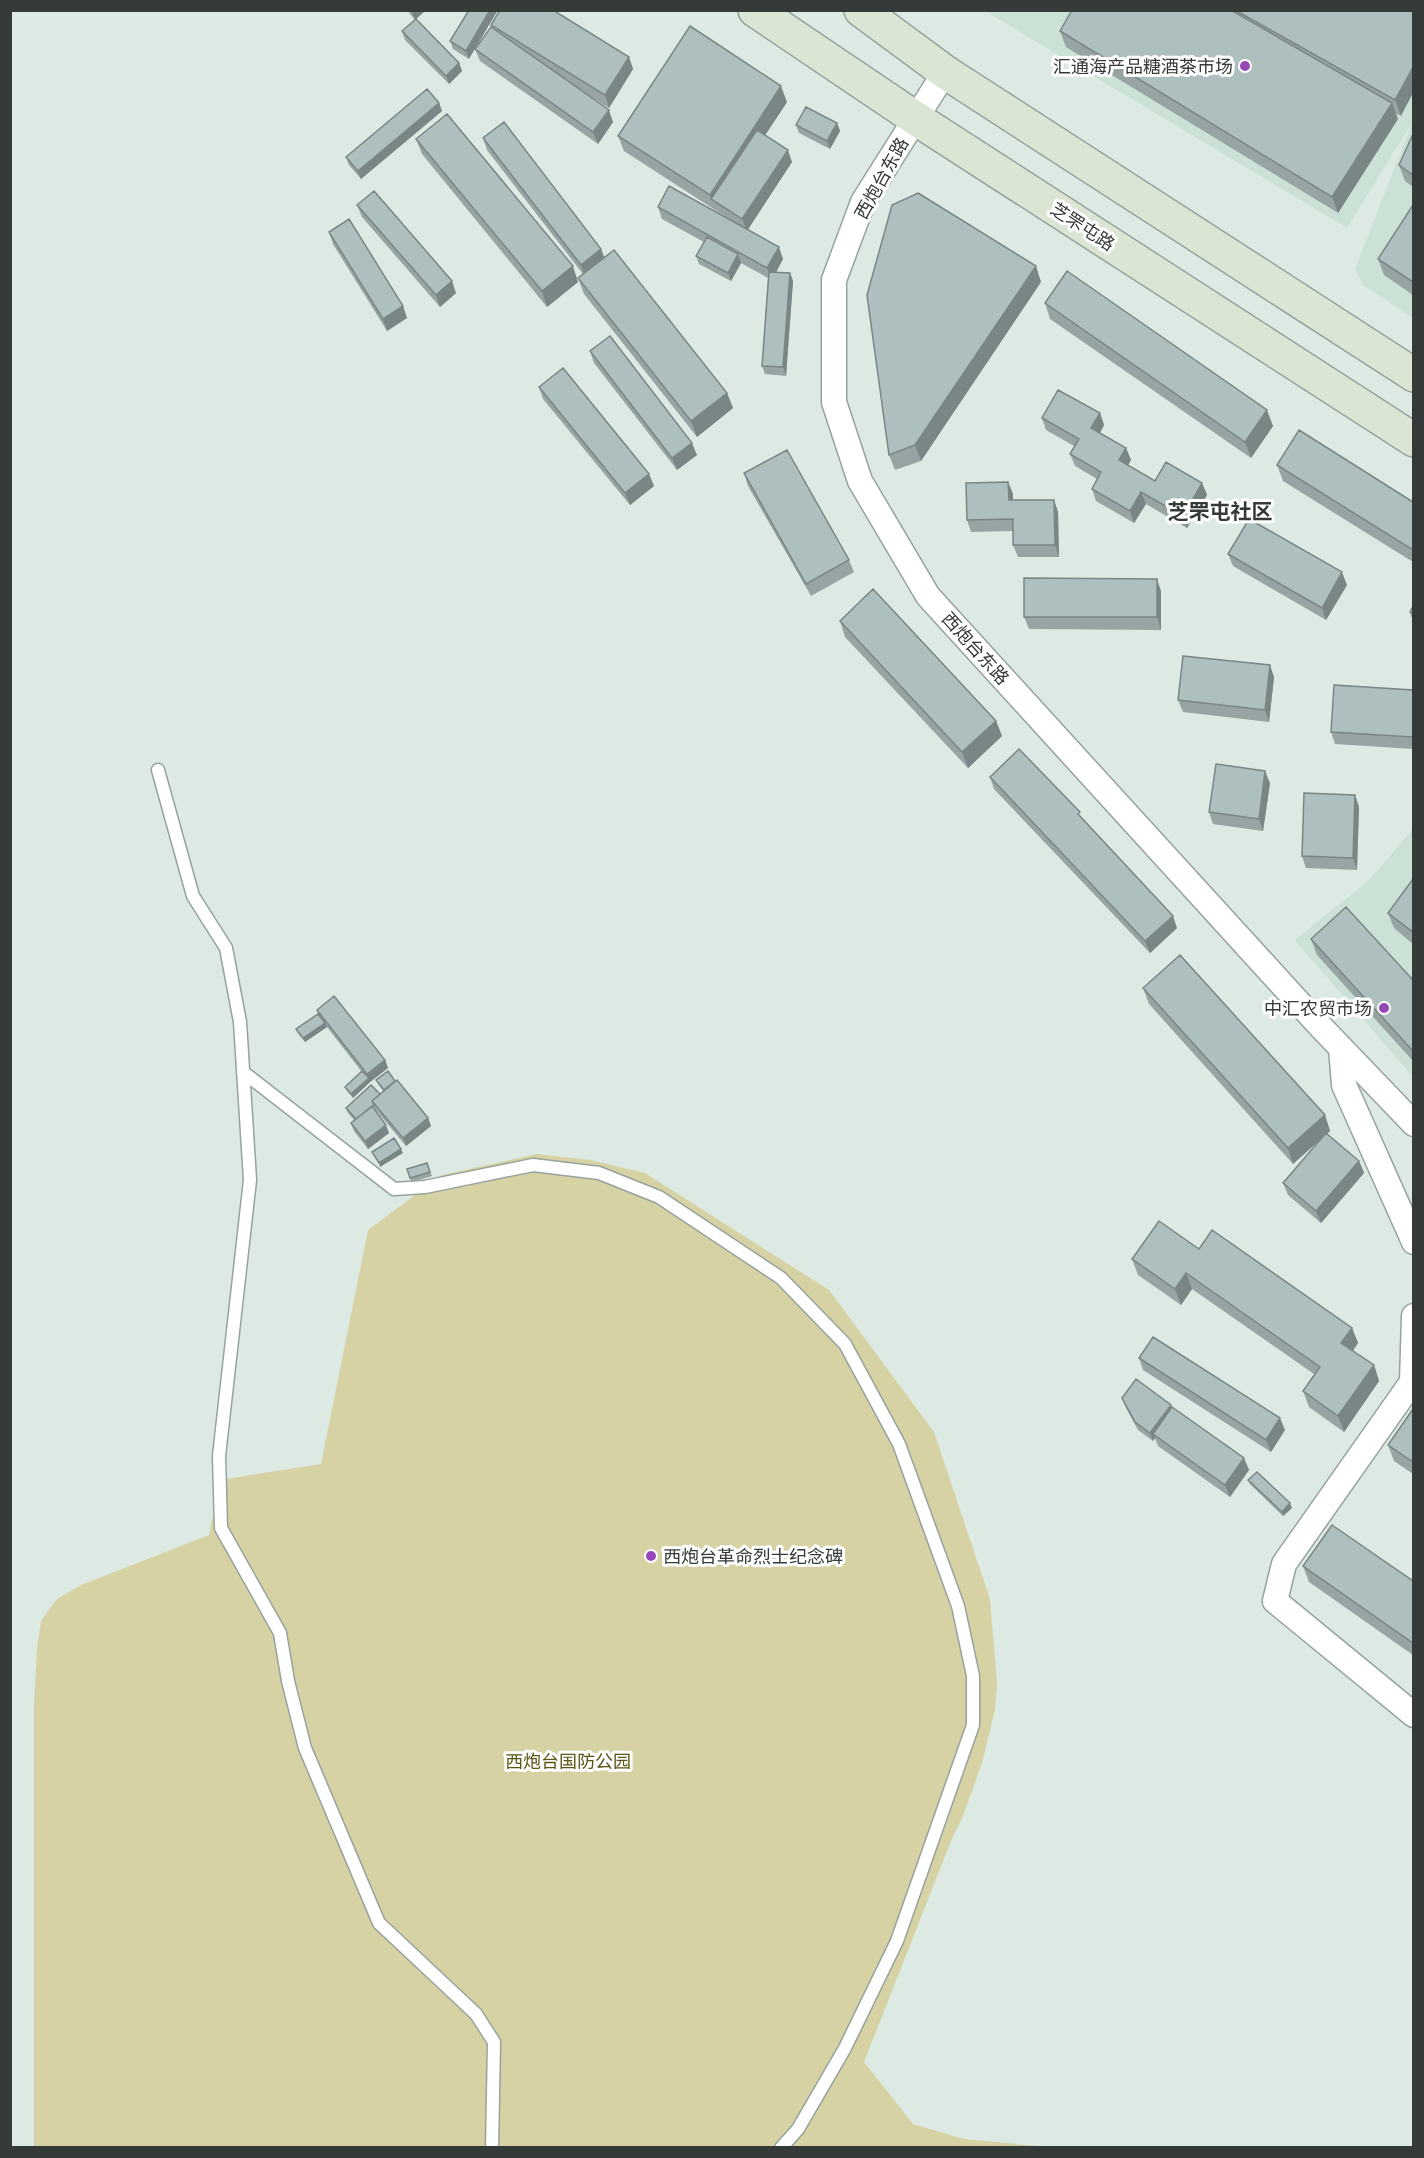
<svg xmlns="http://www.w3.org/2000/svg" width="1424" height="2158" font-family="Commissioner,'Noto Sans SC',sans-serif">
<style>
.built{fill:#cbe1d5}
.park{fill:#d6d2a4}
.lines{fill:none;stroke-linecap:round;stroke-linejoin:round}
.lane-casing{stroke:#96a39c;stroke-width:15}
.street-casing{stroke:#96a39c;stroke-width:27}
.secondary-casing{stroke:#96a39c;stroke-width:36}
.lane{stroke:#fff;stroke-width:12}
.street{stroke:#fff;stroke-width:24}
.secondary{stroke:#dbe5d4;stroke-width:33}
.wall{fill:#96a4a4}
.shaded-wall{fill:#7a8686}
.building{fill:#aebfbf;stroke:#7a8686;stroke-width:1.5}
.poi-dot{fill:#9648b9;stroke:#fff;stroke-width:2}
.labels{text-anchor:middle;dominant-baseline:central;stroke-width:6;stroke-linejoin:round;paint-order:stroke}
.poi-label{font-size:18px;fill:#343a37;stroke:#fff;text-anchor:end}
.street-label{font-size:18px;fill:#343a37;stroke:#fff}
.park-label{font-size:18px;fill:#5c5514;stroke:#fff}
.quarter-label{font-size:21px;font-weight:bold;fill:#343a37;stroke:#fff}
</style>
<rect width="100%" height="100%" fill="#dceae3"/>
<path class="built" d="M985 11H1413V318L1363 285 1355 269 1412 123 1347 228Z
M1413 829V1077L1295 940 1369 880Z"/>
<path class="park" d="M537 1154 590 1160 645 1173 829 1290 934 1432 990 1599 997 1683 995 1710 982 1763 963 1816 951 1841 864 2062 913 2124 964 2139 1049 2147 34 2148V1704L37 1649 41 1621 57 1599 81 1585 209 1535 220 1480 321 1464 368 1230 442 1175Z"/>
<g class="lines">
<g class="lane-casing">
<path id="lane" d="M158 770 193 896 226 948 240 1022 250 1180 219 1456 221 1528 280 1633 288 1681 305 1748 379 1923 476 2014 494 2042 492 2148
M243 1072 394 1189 425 1187 533 1165 599 1173 659 1197 781 1278 845 1344 899 1444 958 1606 973 1676V1725L897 1941 845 2048 798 2129 781 2148"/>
</g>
<g class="street-casing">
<path id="street" d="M945 72 863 202 834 280V402L860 481 928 596 1320 1026 1414 1124
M1341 1048 1344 1085 1414 1242
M1414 1316 1412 1382 1284 1564 1275 1601 1414 1715"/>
</g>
<g class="secondary-casing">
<path id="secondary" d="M755 10 915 118 1414 440
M861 10 945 72 1414 375"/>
</g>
<use href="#lane" class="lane"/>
<use href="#street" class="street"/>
<use href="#secondary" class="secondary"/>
</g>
<path class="wall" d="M407 10H426L416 19 459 63 462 71 449 84 405 40 402 31 415 20Z
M469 10V59L453 49 450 41Z
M1072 10H1413L1401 116 1395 113 1398 119 1338 213 1066 47 1060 31Z
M491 25 629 57 633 69 609 108 572 85 613 122 598 144 480 61 475 49 492 28Z
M787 102 765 135 792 162 747 230 783 259 776 272 790 273 793 281 786 376 765 374 762 366 768 278 741 263 731 281 699 264 696 256 704 242 662 219 658 207 729 219 624 151 618 136Z
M439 103 442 111 361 179 349 165 346 157Z
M837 123 840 131 830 149 799 133 796 125Z
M1413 134V187L1405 181 1399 165Z
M483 138 604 258 727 393 733 408 697 437 584 294 578 278 583 274 487 150Z
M416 139 578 282 547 307 422 154Z
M357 205 456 293 440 307 362 217Z
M1413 205V295L1384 275 1378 259Z
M329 232 403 306 407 318 387 331 333 244Z
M1041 282 921 461 895 470 889 455Z
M1045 303 1273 426 1251 458 1050 319Z
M590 351 697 455 677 470 594 363Z
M539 387 649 474 654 486 630 505 543 399Z
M1100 413 1104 425 1100 433 1126 448 1131 460 1128 465 1155 481 1202 483 1207 495 1187 528 1146 504 1134 523 1096 501 1092 489 1097 479 1075 466 1070 454 1074 446 1046 430 1042 418Z
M1277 465 1413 502V562L1283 481Z
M744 473 849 560 854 572 811 596 748 486Z
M1008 482 1013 494V500H1054L1058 512 1059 557H1018L1013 545V531L971 532 967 520Z
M1228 554 1347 585 1326 620 1233 566Z
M1161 591V630L1029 629 1024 617Z
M1413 606V622L1410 612Z
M840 621 996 721 1002 736 968 768 845 637Z
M1274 677 1269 722 1183 712 1178 700Z
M1413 690V749L1335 744 1331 732Z
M990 777 1177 928 1150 953 994 789Z
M1270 783 1263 831 1213 824 1209 812Z
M1355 795 1359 807 1357 870 1306 868 1302 856Z
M1413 879V944L1394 928 1388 913Z
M1311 939 1413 980V1061L1317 955Z
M1143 988 1325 1115 1330 1131 1327 1134 1359 1161 1364 1173 1321 1223 1288 1195 1283 1183 1321 1139 1293 1164 1149 1004Z
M317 1010 385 1060 388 1068 370 1082 353 1098 347 1091 345 1087 362 1072 327 1027 305 1042 298 1033 296 1029 318 1014Z
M376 1080 396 1081 428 1118 431 1126 406 1146 375 1109V1110L389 1133 368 1149 354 1131 351 1123 354 1120 348 1113 346 1108 380 1094 383 1091 378 1084Z
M427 1163 432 1176 412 1182 410 1178Z
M1199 1249 1352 1328 1358 1343 1353 1351 1374 1365 1379 1381 1344 1432 1309 1407 1303 1391 1314 1374 1192 1289 1181 1305 1138 1275 1132 1259Z
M1139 1358 1285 1430 1271 1452 1143 1370Z
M1122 1398 1171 1405 1172 1408 1244 1458 1249 1470 1230 1497 1158 1446 1155 1438 1153 1441 1138 1430 1125 1406Z
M1413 1409V1474L1394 1461 1388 1445Z
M1248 1480 1292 1508 1283 1516 1250 1484Z
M1303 1566 1413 1581V1655L1309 1582Z"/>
<path class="shaded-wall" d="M414 10H426L415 20 412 12Z
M490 10H498L469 59 466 51Z
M629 57 633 69 609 108 605 95Z
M459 63 462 71 449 84 446 76Z
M1413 67V93L1401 116 1395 100Z
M781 86 787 102 720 204 711 199 710 195Z
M439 103 442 111 361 179 358 171Z
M1392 103 1398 119 1338 213 1332 197Z
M609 110 613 122 598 144 593 132Z
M837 123 840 131 830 149 827 141Z
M788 150 792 162 747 231 742 219Z
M779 247 783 259 772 280 767 268Z
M601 249 606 261 585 277 581 265Z
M738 254 741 263 731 281 728 273Z
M573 266 578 282 547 307 542 291Z
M1036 266 1041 282 921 461 915 445Z
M790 273 793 281 786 376 783 367Z
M452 281 456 293 440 307 436 295Z
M403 306 407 318 387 331 383 319Z
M727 393 733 408 697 437 691 421Z
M1267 410 1273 426 1251 458 1245 442Z
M1100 413 1104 425 1096 440 1091 428Z
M692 443 697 455 677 470 672 458Z
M1126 448 1131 460 1124 472 1119 460Z
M649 474 654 486 630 505 625 493Z
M1008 482 1013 494V512L1009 500Z
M1202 483 1207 495 1187 528 1183 516Z
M1141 492 1146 504 1134 523 1130 511Z
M1054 500 1058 512 1059 557 1055 545Z
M1342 572 1347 585 1326 620 1322 608Z
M1157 579 1161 591V630L1157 617Z
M1270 665 1274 677 1269 722 1265 710Z
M996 721 1002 736 968 768 962 752Z
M1265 771 1270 783 1263 831 1259 819Z
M1355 795 1359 807 1357 870 1353 858Z
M1173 916 1177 928 1150 953 1145 941Z
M325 1023 327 1027 305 1042 303 1038Z
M385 1060 388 1068 370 1082 353 1098 351 1094 369 1078 367 1074Z
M1325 1115 1330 1131 1293 1164 1288 1148Z
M428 1118 431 1126 406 1146 403 1138Z
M386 1125 389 1133 368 1149 365 1141Z
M401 1149 403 1153 380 1167 379 1163Z
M1359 1161 1364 1173 1321 1223 1316 1211Z
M1186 1273 1192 1289 1181 1305 1175 1289Z
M1352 1328 1358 1343 1347 1359 1341 1343Z
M1374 1365 1379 1381 1344 1432 1338 1416Z
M1171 1405 1174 1413 1153 1434 1155 1438 1153 1441 1150 1433Z
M1280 1418 1285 1430 1271 1452 1266 1440Z
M1244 1458 1249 1470 1230 1497 1225 1485Z
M1290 1503 1292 1508 1283 1516 1282 1512Z"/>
<path class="building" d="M469 10H490L466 51 450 41Z
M500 10H553L629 57 605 95 491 25Z
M1072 10H1231L1392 103 1332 197 1060 31Z
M1235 10H1413V67L1395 100Z
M416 19 459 63 446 76 402 31Z
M690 26 781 86 710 195 618 136Z
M491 27 609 110 593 132 475 49Z
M427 89 439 103 358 171 346 157Z
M806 107 837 123 827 141 796 125Z
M447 114 573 266 542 291 416 139Z
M504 122 601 249 581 265 483 138Z
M757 130 788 150 742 219 711 199Z
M1413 134V175L1399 165Z
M669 186 779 247 767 268 658 207Z
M374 191 452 281 436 295 357 205Z
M918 193 1036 266 915 445 889 455 867 295 892 205Z
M1413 205V282L1378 259Z
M349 219 403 306 383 319 329 232Z
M707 237 738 254 728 273 696 256Z
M614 250 727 393 691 421 578 278Z
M1067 271 1267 410 1245 442 1045 303Z
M769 272 790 273 783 367 762 366Z
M610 336 692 443 672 458 590 351Z
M563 368 649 474 625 493 539 387Z
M1058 390 1100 413 1091 428 1126 448 1119 460 1155 481 1166 462 1202 483 1183 516 1141 492 1130 511 1092 489 1101 472 1070 454 1079 439 1042 418Z
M1299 430 1413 502V550L1277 465Z
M787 450 849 560 806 584 744 473Z
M1008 482 1009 500H1054L1055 545H1013V519L967 520 966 483Z
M1249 519 1342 572 1322 608 1228 554Z
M1024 578 1157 579V617H1024Z
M873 589 996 721 962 752 840 621Z
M1413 606V614L1410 612Z
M1183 656 1270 665 1265 710 1178 700Z
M1334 685 1413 690V737L1331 732Z
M1019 749 1080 812 1078 814 1173 916 1145 941 990 777Z
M1216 764 1265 771 1259 819 1209 812Z
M1304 793 1355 795 1353 858 1302 856Z
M1413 879V932L1388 913Z
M1346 907 1413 980V1051L1311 939Z
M1180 955 1325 1115 1288 1148 1143 988Z
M334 996 385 1060 367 1074 317 1010Z
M318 1014 325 1023 303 1038 296 1029Z
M362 1071 369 1078 351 1094 345 1087Z
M388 1071 395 1081 384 1090 376 1080Z
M397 1080 428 1118 403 1138 372 1101Z
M371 1085 380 1094 372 1101 374 1105 356 1119 346 1108Z
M372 1106 386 1125 365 1141 351 1123Z
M1326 1133 1359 1161 1316 1211 1283 1183Z
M394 1138 401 1149 379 1163 372 1152Z
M427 1163 430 1172 410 1178 407 1169Z
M1159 1221 1199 1249 1212 1230 1352 1328 1341 1343 1374 1365 1338 1416 1303 1391 1320 1367 1186 1273 1175 1289 1132 1259Z
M1153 1337 1280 1418 1266 1440 1139 1358Z
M1136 1379 1171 1405 1150 1433 1135 1422 1122 1398Z
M1172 1407 1244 1458 1225 1485 1153 1434Z
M1413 1409V1462L1388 1445Z
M1257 1472 1290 1503 1282 1512 1248 1480Z
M1332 1525 1413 1581V1643L1303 1566Z"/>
<g class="poi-dot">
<circle cx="1245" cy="66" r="6"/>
<circle cx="1384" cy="1008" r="6"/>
<circle cx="651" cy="1556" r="6"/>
</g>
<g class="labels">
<g class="poi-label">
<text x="1233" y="66">汇通海产品糖酒茶市场</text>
<text x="1372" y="1008">中汇农贸市场</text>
<text x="663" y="1556" text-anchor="start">西炮台革命烈士纪念碑</text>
</g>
<g class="street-label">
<text transform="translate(881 178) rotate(-61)">西炮台东路</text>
<text transform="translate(1083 226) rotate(33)">芝罘屯路</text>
<text transform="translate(976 648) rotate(48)">西炮台东路</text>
</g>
<g class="park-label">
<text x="568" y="1761">西炮台国防公园</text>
</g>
<g class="quarter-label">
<text x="1220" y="510">芝罘屯社区</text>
</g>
</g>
<rect width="1424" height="2158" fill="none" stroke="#343a37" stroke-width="24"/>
</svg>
